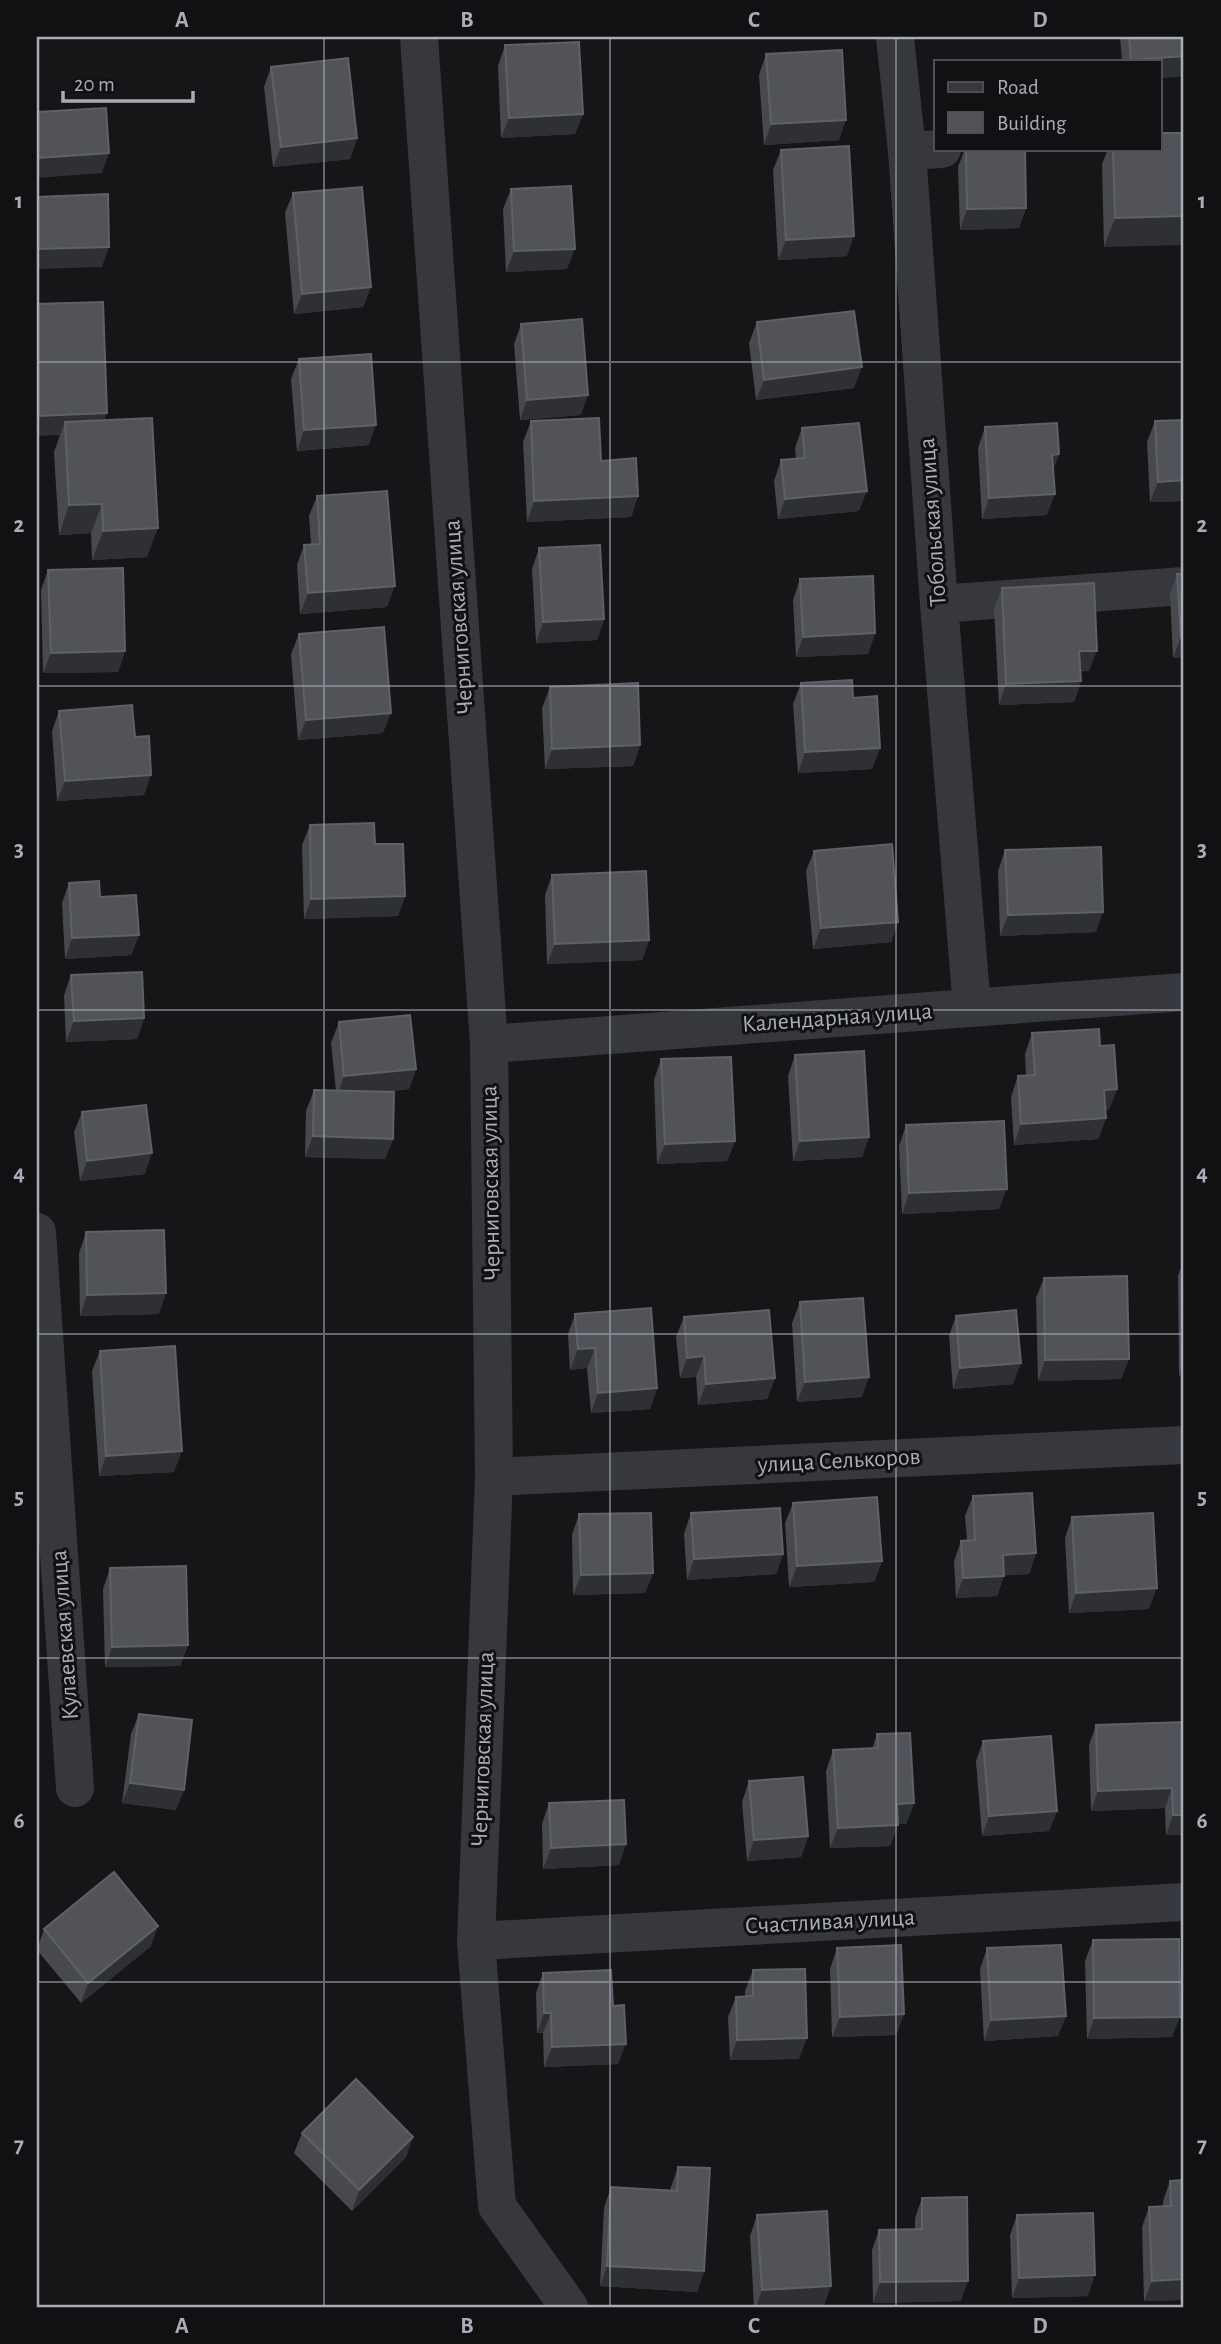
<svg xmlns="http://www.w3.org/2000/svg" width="1221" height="2344" font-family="'Alegreya Sans',sans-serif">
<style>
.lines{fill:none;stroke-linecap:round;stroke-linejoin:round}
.minor{stroke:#37383d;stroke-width:38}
.wall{fill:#47494d}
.shaded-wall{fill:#2f3033}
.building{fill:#525359;stroke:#5f6168;stroke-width:2}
.grid{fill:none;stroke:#a8adb8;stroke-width:2;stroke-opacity:0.55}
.labels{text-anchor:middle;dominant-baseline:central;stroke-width:6;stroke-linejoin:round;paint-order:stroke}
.street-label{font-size:24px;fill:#a8adb8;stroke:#111113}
.neatline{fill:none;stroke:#a8adb8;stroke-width:2.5}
.grid-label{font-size:23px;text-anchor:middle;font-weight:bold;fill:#a8adb8}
</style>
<rect width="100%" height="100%" fill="#161618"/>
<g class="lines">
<path class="minor" d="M419 37 489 1044 494 1477 476 1941 497 2206 569 2307
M895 37 907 151 939 604 972 1008
M907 151 942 149
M939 604 1184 586
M489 1044 1184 992
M37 1232 75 1788
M494 1477 1184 1445
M476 1941 1184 1902"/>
</g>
<path class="wall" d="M1120 37H1184V76L1160 78V61H1122Z
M505 45 583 114 575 134 501 138 498 66Z
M766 54 839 140 764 145 759 75Z
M271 67 357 138 350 159 273 167 264 87Z
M965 149H1025L1026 208 1019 228 960 230 958 167Z
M1108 149H1160L1104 247 1102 164Z
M781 150 847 256 778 260 773 170Z
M511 189 567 269 506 272 503 209Z
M293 193 371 287 363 307 294 314 285 213Z
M37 304 105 420 147 557 92 560 91 533 59 535 54 452 60 435Z
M757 322 854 388 756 400 749 343Z
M521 324 581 415 520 420 514 344Z
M299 359 369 445 297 451 291 379Z
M1184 420V501L1150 502 1147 442 1155 421Z
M531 421 601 461 638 496 631 517 527 522 523 442Z
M985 427 1059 454 1053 470 1047 515 982 519 978 448Z
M802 428 859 511 778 519 774 481 781 460 796 459 795 448Z
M317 496 387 607 300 614 297 565 304 545 311 544 309 516Z
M539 548 604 619 597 640 536 643 532 569Z
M48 570 125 651 118 672 43 673 41 590Z
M1177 574 1184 657 1173 658 1170 594Z
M800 579 875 633 868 654 796 657 793 600Z
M1002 588 1089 671H1080L1081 681 1074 702 999 705 994 608Z
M299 634 383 733 298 740 291 654Z
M801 683 853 698 880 748 872 769 798 773 793 704Z
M550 687 640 745 633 766 545 769 542 708Z
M59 711 135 737 144 795 57 801 52 731Z
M310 825 375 844 405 896 398 916 304 919 302 845Z
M1005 850 1096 932 1000 936 998 871Z
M814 851 898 922 891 942 813 949 806 871Z
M552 875 649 940 642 960 547 964 545 895Z
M69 883 100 897 139 935 131 955 65 959 62 903Z
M71 975 144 1018 137 1039 66 1042 64 995Z
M339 1022 416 1069 409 1089 384 1092 393 1139 385 1159 305 1157 306 1111 314 1090 336 1091 331 1043Z
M1032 1033 1100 1046 1117 1089 1109 1109 1105 1110 1106 1118 1098 1139 1014 1145 1011 1097 1018 1076H1026L1025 1054Z
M795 1055 869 1137 862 1157 793 1161 788 1076Z
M661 1059 735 1141 727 1161 657 1164 654 1080Z
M82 1112 145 1174 80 1181 74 1132Z
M906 1125 999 1209 902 1214 899 1146Z
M86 1232 159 1314 80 1316 79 1253Z
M1184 1259V1376H1179L1178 1276Z
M1044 1278 1129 1359 1121 1379 1038 1381 1036 1298Z
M800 1302 862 1397 797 1402 792 1323Z
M575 1314 657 1388 650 1409 591 1413 587 1368 570 1370 568 1334Z
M956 1316 1013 1384 953 1389 949 1336Z
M684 1317 775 1378 767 1399 698 1405 696 1377 680 1378 676 1337Z
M100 1351 174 1472 99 1476 92 1371Z
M973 1496 1036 1553 1029 1574 1004 1575 997 1596 956 1598 954 1561 961 1541 967 1540 965 1516Z
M793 1503 882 1561 874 1582 789 1587 785 1523Z
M691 1513 783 1554 776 1574 687 1580 684 1534Z
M579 1514 653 1573 645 1593 573 1595 572 1535Z
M1072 1517 1149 1609 1069 1613 1065 1538Z
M110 1568 188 1645 180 1666 105 1667 103 1589Z
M139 1714 176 1810 122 1803 131 1734Z
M1184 1722V1835H1166L1165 1808 1091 1811 1089 1745 1096 1725Z
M877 1734 914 1803 906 1824H898L890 1846 830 1848 826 1771 833 1750 872 1749Z
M983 1741 1057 1811 1049 1831 982 1836 976 1761Z
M749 1781 808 1836 801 1857 747 1861 742 1802Z
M549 1803 619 1865 543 1869 542 1824Z
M44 1929 151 1946 81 2003 37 1950Z
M1093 1940 1172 2037 1087 2039 1085 1961Z
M837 1948 904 2014 896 2035 832 2037 830 1969Z
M987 1948 1066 2016 1058 2036 984 2041 980 1969Z
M753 1970 799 2059 730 2060 728 2017 736 1997H745V1991Z
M543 1973 613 2006 618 2064 544 2067 543 2033H537L536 1993Z
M302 2133 413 2137 406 2157 352 2211 294 2153Z
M678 2167 704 2271 697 2292 600 2286 604 2208 611 2187 670 2190Z
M1184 2180V2300L1144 2301 1142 2227 1149 2207 1163 2206V2201L1170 2181Z
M922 2198 961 2301 873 2303 872 2250 879 2230 915 2229V2218Z
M757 2215 824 2306 754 2307 750 2236Z
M1017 2215 1088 2296 1012 2298 1010 2235Z"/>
<path class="shaded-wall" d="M1184 56V76L1160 78V61H1131V60Z
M583 114 575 134 501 138 509 118Z
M846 120 839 140 764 145 771 124Z
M357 138 350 159 273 167 281 147Z
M109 153 102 173 37 178V158Z
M1026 208 1019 228 960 230 967 209Z
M1184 216V245L1104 247 1115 218Z
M854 236 847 256 778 260 786 240Z
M109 247 102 267 37 269V249Z
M575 249 567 269 506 272 514 251Z
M371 287 363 307 294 314 302 294Z
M862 367 854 388 756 400 764 380Z
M588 395 581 415 520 420 527 400Z
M107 413 100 433 65 422 60 435 37 436V416Z
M376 425 369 445 297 451 304 430Z
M1059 454 1052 474V455Z
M1184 480V501L1150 502 1158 482Z
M867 491 859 511 778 519 785 499Z
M1055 494 1047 515 982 519 989 498Z
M638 496 631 517 527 522 534 501Z
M102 504 91 533 59 535 69 505Z
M158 528 147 557 92 560 103 531Z
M395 586 387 607 300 614 308 593Z
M604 619 597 640 536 643 543 622Z
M875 633 868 654 796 657 803 637Z
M1181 637H1184V657L1173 658Z
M125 651 118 672 43 673 51 653Z
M1079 651H1097L1089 671 1072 672Z
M1081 681 1074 702 999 705 1006 684Z
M391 713 383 733 298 740 306 720Z
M640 745 633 766 545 769 552 749Z
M880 748 872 769 798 773 805 752Z
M151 775 144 795 57 801 65 781Z
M405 896 398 916 304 919 311 899Z
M1103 912 1096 932 1000 936 1008 915Z
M898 922 891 942 813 949 821 928Z
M139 935 131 955 65 959 72 938Z
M649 940 642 960 547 964 555 944Z
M144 1018 137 1039 66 1042 74 1021Z
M416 1069 409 1089 337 1096 344 1076Z
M1117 1089 1109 1109 1096 1110 1104 1090Z
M1106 1118 1098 1139 1014 1145 1021 1124Z
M313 1136 393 1139 385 1159 305 1157Z
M869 1137 862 1157 793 1161 800 1141Z
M735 1141 727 1161 657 1164 665 1144Z
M152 1153 145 1174 80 1181 87 1161Z
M1007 1189 999 1209 902 1214 909 1193Z
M166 1293 159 1314 80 1316 87 1295Z
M595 1348 587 1368 570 1370 578 1349Z
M704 1356 696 1377 680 1378 687 1358Z
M1129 1359 1121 1379 1038 1381 1045 1360Z
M1184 1361V1376H1179Z
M1021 1363 1013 1384 953 1389 960 1368Z
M869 1377 862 1397 797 1402 805 1382Z
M775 1378 767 1399 698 1405 706 1384Z
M657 1388 650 1409 591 1413 598 1393Z
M182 1451 174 1472 99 1476 106 1456Z
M1036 1553 1029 1574 995 1576 1003 1555Z
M783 1554 776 1574 687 1580 694 1559Z
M882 1561 874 1582 789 1587 797 1566Z
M653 1573 645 1593 573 1595 581 1575Z
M1004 1576 997 1596 956 1598 963 1578Z
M1157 1588 1149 1609 1069 1613 1076 1593Z
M188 1645 180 1666 105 1667 112 1647Z
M130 1783 184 1790 176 1810 122 1803Z
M1172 1788 1165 1808 1091 1811 1098 1791Z
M914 1803 906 1824H890L897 1804Z
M1057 1811 1049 1831 982 1836 989 1816Z
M1173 1815H1184V1835H1166Z
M898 1825 890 1846 830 1848 838 1828Z
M808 1836 801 1857 747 1861 754 1840Z
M626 1844 619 1865 543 1869 551 1848Z
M158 1926 151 1946 81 2003 88 1983Z
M544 2013H551L543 2033H537Z
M904 2014 896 2035 832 2037 840 2017Z
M1066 2016 1058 2036 984 2041 991 2020Z
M1180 2017 1172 2037 1087 2039 1094 2018Z
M807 2038 799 2059 730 2060 737 2040Z
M626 2044 618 2064 544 2067 552 2047Z
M413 2137 406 2157 352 2211 359 2190Z
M607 2266 704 2271 697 2292 600 2286Z
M1095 2275 1088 2296 1012 2298 1019 2278Z
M1184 2279V2300L1144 2301 1152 2281Z
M968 2281 961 2301 873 2303 880 2282Z
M831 2286 824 2306 756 2307 762 2290Z"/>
<path class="building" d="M1129 37H1184V56L1131 60Z
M579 42 583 114 509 118 505 45Z
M842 50 846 120 771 124 766 54Z
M348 58 357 138 281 147 271 67Z
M106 108 109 153 37 158V112Z
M1160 133H1184V216L1115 218 1113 149H1160Z
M849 146 854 236 786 240 781 150Z
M966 149H1025L1026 208 967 209Z
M571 186 575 249 514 251 511 189Z
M362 187 371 287 302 294 293 193Z
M108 194 109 247 37 249V197Z
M103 302 107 413 37 416V304Z
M854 311 862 367 764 380 757 322Z
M582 319 588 395 527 400 521 324Z
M371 354 376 425 304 430 299 359Z
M152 418 158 528 103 531 102 504 69 505 65 422Z
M599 418 601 461 636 458 638 496 534 501 531 421Z
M1184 420V480L1158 482 1155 421Z
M859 423 867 491 785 499 781 460 805 458 802 428Z
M1057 423 1059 454 1052 455 1055 494 989 498 985 427Z
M387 491 395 586 308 593 304 545 320 544 317 496Z
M600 545 604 619 543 622 539 548Z
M123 568 125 651 51 653 48 570Z
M1177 574H1184V637H1181Z
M873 576 875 633 803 637 800 579Z
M1094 583 1097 651H1079L1081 681 1006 684 1002 588Z
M384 627 391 713 306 720 299 634Z
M852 680 853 698 877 696 880 748 805 752 801 683Z
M638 683 640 745 552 749 550 687Z
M132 705 135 737 149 736 151 775 65 781 59 711Z
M374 823 375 844H403L405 896 311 899 310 825Z
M892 844 898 922 821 928 814 851Z
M1101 847 1103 912 1008 915 1005 850Z
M646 871 649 940 555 944 552 875Z
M99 881 100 897 136 895 139 935 72 938 69 883Z
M142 972 144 1018 74 1021 71 975Z
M410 1015 416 1069 344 1076 339 1022Z
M1099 1029 1100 1046 1114 1045 1117 1089 1104 1090 1106 1118 1021 1124 1018 1076 1035 1075 1032 1033Z
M864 1051 869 1137 800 1141 795 1055Z
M731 1057 735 1141 665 1144 661 1059Z
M314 1090 394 1092 393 1139 313 1136Z
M146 1105 152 1153 87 1161 82 1112Z
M1004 1121 1007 1189 909 1193 906 1125Z
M164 1230 166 1293 87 1295 86 1232Z
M1127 1276 1129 1359 1045 1360 1044 1278Z
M863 1298 869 1377 805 1382 800 1302Z
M651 1308 657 1388 598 1393 595 1348 578 1349 575 1314Z
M769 1310 775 1378 706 1384 704 1356 687 1358 684 1317Z
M1016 1310 1021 1363 960 1368 956 1316Z
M175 1346 182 1451 106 1456 100 1351Z
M1032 1493 1036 1553 1003 1555 1004 1576 963 1578 961 1541 975 1540 973 1496Z
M877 1497 882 1561 797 1566 793 1503Z
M780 1508 783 1554 694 1559 691 1513Z
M651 1513 653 1573 581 1575 579 1514Z
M1153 1513 1157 1588 1076 1593 1072 1517Z
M186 1566 188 1645 112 1647 110 1568Z
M139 1714 192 1720 184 1790 130 1783Z
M1184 1722V1815H1173L1172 1788 1098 1791 1096 1725Z
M910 1733 914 1803 897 1804 898 1825 838 1828 833 1750 878 1748 877 1734Z
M1051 1736 1057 1811 989 1816 983 1741Z
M803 1777 808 1836 754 1840 749 1781Z
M624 1800 626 1844 551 1848 549 1803Z
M114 1872 158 1926 88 1983 44 1929Z
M1179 1939 1180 2017 1094 2018 1093 1940Z
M901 1945 904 2014 840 2017 837 1948Z
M1061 1945 1066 2016 991 2020 987 1948Z
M805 1969 807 2038 737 2040 736 1997 753 1996V1970Z
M611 1970 613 2006 624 2005 626 2044 552 2047 551 2013H544L543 1973Z
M356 2079 413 2137 359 2190 302 2133Z
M678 2167 710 2168 704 2271 607 2266 611 2187 677 2191Z
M1184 2180V2279L1152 2281 1149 2207 1171 2206 1170 2181Z
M967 2197 968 2281 880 2282 879 2230 922 2229V2198Z
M827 2211 831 2286 762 2290 757 2215Z
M1093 2213 1095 2275 1019 2278 1017 2215Z"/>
<path class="grid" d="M324 37V2307M610 37V2307M896 37V2307M37 362H1184M37 686H1184M37 1010H1184M37 1334H1184M37 1658H1184M37 1982H1184"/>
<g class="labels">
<g class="street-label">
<text transform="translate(933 522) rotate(-94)">Тобольская улица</text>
<text transform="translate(459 617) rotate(-94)">Черниговская улица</text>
<text transform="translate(837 1018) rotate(-4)">Календарная улица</text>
<text transform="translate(491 1183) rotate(-91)">Черниговская улица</text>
<text transform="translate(839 1461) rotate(-3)">улица Селькоров</text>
<text transform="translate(65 1635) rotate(-94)">Кулаевская улица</text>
<text transform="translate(483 1749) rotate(-88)">Черниговская улица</text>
<text transform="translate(830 1922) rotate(-3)">Счастливая улица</text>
</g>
</g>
<rect width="1221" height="2344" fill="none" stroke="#111113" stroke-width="77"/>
<rect x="934" y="60" width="228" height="91" fill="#111113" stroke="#4d4f55" stroke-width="2"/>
<rect x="948" y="82" width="35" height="10" fill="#37383d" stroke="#4d4f55" stroke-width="2"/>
<text x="997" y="94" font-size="21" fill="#a8adb8">Road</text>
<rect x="948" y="112" width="35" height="21" fill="#525359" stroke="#4d4f55" stroke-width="2"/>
<text x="997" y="130" font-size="21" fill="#a8adb8">Building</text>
<path d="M63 91v10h130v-10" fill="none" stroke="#a8adb8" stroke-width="3.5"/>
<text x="74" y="91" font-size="21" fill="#a8adb8" stroke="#111113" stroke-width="5" paint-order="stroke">20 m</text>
<rect x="38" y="38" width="1144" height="2268" class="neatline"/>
<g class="grid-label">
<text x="182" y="27">A</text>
<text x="467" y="27">B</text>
<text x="754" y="27">C</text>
<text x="1040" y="27">D</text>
<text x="19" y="208">1</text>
<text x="1202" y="208">1</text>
<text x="19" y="532">2</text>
<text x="1202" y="532">2</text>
<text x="19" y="856">3</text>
<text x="1202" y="856">3</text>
<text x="19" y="1180">4</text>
<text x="1202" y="1180">4</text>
<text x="19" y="1504">5</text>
<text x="1202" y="1504">5</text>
<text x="19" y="1828">6</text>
<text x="1202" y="1828">6</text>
<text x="19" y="2152">7</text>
<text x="1202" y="2152">7</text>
<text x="182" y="2333">A</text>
<text x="467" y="2333">B</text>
<text x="754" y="2333">C</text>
<text x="1040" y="2333">D</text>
</g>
</svg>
